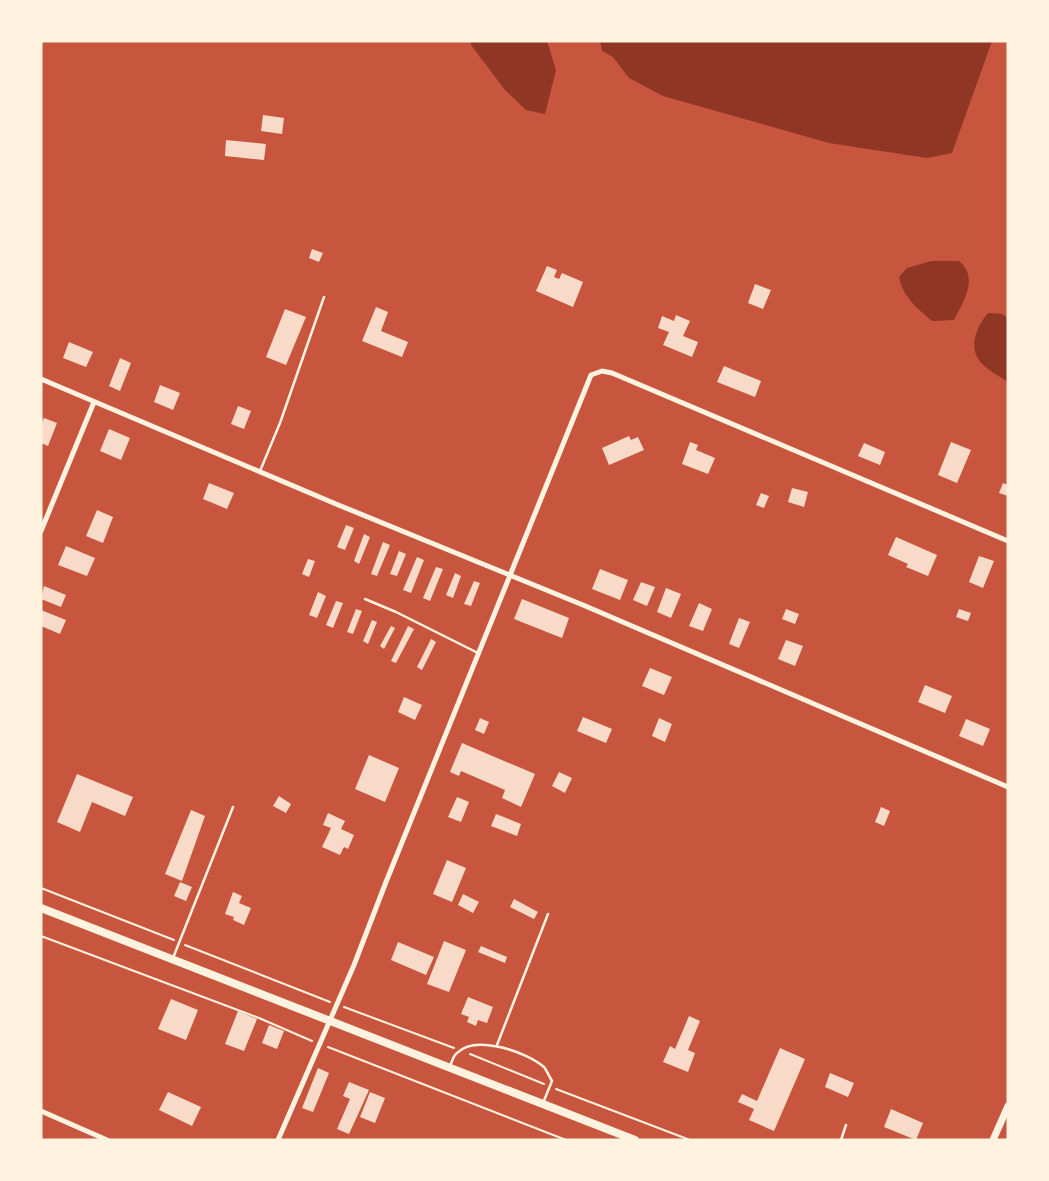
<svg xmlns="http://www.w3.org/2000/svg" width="1049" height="1181" font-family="'IBM Plex Sans',sans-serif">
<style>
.water{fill:#8f3625}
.building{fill:#f7dbc8}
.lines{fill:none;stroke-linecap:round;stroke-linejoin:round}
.path{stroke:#fff3e0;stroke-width:2}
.service{stroke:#fff3e0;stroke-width:2.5}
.minor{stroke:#fff3e0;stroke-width:5}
.secondary{stroke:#fff3e0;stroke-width:7}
.primary{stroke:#fff3e0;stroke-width:8}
</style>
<rect width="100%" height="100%" fill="#c8553d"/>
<path class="water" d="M471 41H547L556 70 545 114 526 110 505 90 471 45Z
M600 41H992L952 153 927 158 829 143 663 96 629 78 613 57 602 51Z
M931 261H959C979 278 964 300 954 320L932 321C917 308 903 297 899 277L907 268Z
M988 313 1003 314 1008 319V382C999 376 985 369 979 360 968 345 978 325 988 313Z"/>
<path class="building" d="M263 115 284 118 282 134 261 131Z
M226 140 266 144 264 160 225 156Z
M312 249 323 253 319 262 309 258Z
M547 266 557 270 554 277 559 279 562 273 583 282 573 307 536 291Z
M755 284 771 290 763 309 748 303Z
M376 307 388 312 381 331 408 342 402 357 362 341Z
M285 309 306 317 286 365 266 357Z
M676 315 690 321 683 336 698 342 692 357 663 345 669 332 658 328 662 316 674 321Z
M69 342 93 352 86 367 63 358Z
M120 358 131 363 120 391 109 386Z
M724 366 761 381 755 397 717 382Z
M160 385 180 393 173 410 154 402Z
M238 406 251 411 244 429 231 424Z
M44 418 57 423 48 446 41 443V424Z
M109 429 130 438 121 460 100 451Z
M629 436 631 440 638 437 644 450 609 465 602 448Z
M690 442 698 445 696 450 715 458 708 474 682 464Z
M951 442 971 450 957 483 938 475Z
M864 443 885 452 880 465 858 456Z
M209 483 234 493 227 509 203 499Z
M1003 483 1008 485V496L999 493Z
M792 488 808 492 804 507 788 502Z
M761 493 769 496 764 508 756 505Z
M97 510 113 517 103 543 86 536Z
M346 525 354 528 345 550 337 547Z
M364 534 370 537 359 564 354 561Z
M896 537 937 555 928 576 906 567 908 564 888 555Z
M383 542 390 545 377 576 371 574Z
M66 546 95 558 87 576 58 565Z
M399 551 406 554 397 576 390 574Z
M979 556 994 561 983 588 969 582Z
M417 557 424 560 411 593 403 590Z
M308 559 315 561 309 577 302 574Z
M436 567 443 569 430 601 423 598Z
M600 569 628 580 620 600 592 589Z
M455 573 461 576 453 598 446 595Z
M474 581 480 583 471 606 464 604Z
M641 582 655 587 647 606 633 600Z
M44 586 66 595 61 607 41 599Z
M666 588 681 594 671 618 657 612Z
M318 592 326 596 317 618 309 615Z
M522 599 569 618 562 638 514 619Z
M336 601 343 603 333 628 326 625Z
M699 603 712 609 703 631 689 626Z
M356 609 362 611 353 634 347 632Z
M786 609 799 614 795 624 782 619Z
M959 609 971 613 968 621 956 617Z
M41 610 66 620 60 634 41 626Z
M739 618 750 622 739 648 729 644Z
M372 620 377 622 368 644 363 641Z
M391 626 395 628 384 649 380 646Z
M408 626 414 629 396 663 391 661Z
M431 639 436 642 422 670 417 667Z
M786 640 803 646 795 666 778 659Z
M650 668 672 677 664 695 642 686Z
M925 685 952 696 945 713 918 702Z
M404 697 422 705 415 720 398 712Z
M583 717 612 729 606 743 577 731Z
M480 718 489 722 484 734 475 730Z
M659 718 672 724 665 742 652 736Z
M966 719 990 729 983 746 959 736Z
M462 743 535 774 521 807 502 798 505 790 461 771 459 776 450 772Z
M369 755 399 768 385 802 355 789Z
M559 772 572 778 565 793 552 786Z
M77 774 133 797 125 816 92 802 80 832 57 822Z
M279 796 291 804 286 813 273 806Z
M457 797 469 802 461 822 448 817Z
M881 807 890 811 884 826 875 822Z
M191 810 205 816 182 881 165 874Z
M328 813 345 821 341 829 354 835 348 849 344 847 340 855 322 847 331 828 323 825Z
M496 814 521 824 517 836 491 826Z
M447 860 466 868 452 902 433 894Z
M180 882 192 887 186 901 174 896Z
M233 892 242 896 239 903 251 908 244 925 233 920 234 917 225 914Z
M463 894 479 902 473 913 458 905Z
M514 899 538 912 534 919 510 907Z
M444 941 466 950 449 992 427 984Z
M398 942 434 957 426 975 391 960Z
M481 946 507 957 505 963 478 952Z
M468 997 493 1007 487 1023 478 1020 476 1026 467 1022 469 1017 461 1014Z
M171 999 198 1010 186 1040 158 1029Z
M238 1011 257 1019 244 1051 225 1044Z
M689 1016 700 1021 688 1050 695 1053 688 1072 663 1062 670 1046 675 1049Z
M269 1025 284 1031 277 1049 262 1043Z
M780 1048 805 1059 774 1131 749 1120 754 1109 738 1102 742 1094 757 1101Z
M318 1068 329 1073 313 1112 302 1108Z
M830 1073 854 1083 848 1097 825 1087Z
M349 1082 369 1090 349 1134 337 1129 350 1099 343 1096Z
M168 1092 201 1107 192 1126 159 1110Z
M370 1092 385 1098 375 1123 360 1117Z
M891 1109 923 1123 916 1140 884 1127Z"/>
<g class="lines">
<path class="path" d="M41 888 174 940
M41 936 259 1018 312 1041
M185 945 330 1002
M344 1007 454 1048
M328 1047 566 1140
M470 1054 544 1084
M556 1089 690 1140"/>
<path class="service" d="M260 471 280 423 324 297
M365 599 396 612 478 653
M173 958 233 807
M497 1045 548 914
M450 1066C452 1062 453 1056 457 1053 475 1034 527 1052 544 1067 547 1071 549 1076 552 1081L543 1103
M841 1140 846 1125"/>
<path class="minor" d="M41 379 336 504 583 605 1008 787
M41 531 94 402
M41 1111 107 1140
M278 1140 354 965 386 882 591 375 602 371 612 373 1008 541"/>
<path class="secondary" d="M993 1140 1008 1106"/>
<path class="primary" d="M41 908 635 1140"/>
</g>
<rect width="1049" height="1181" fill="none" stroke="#fff3e0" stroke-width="85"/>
</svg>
